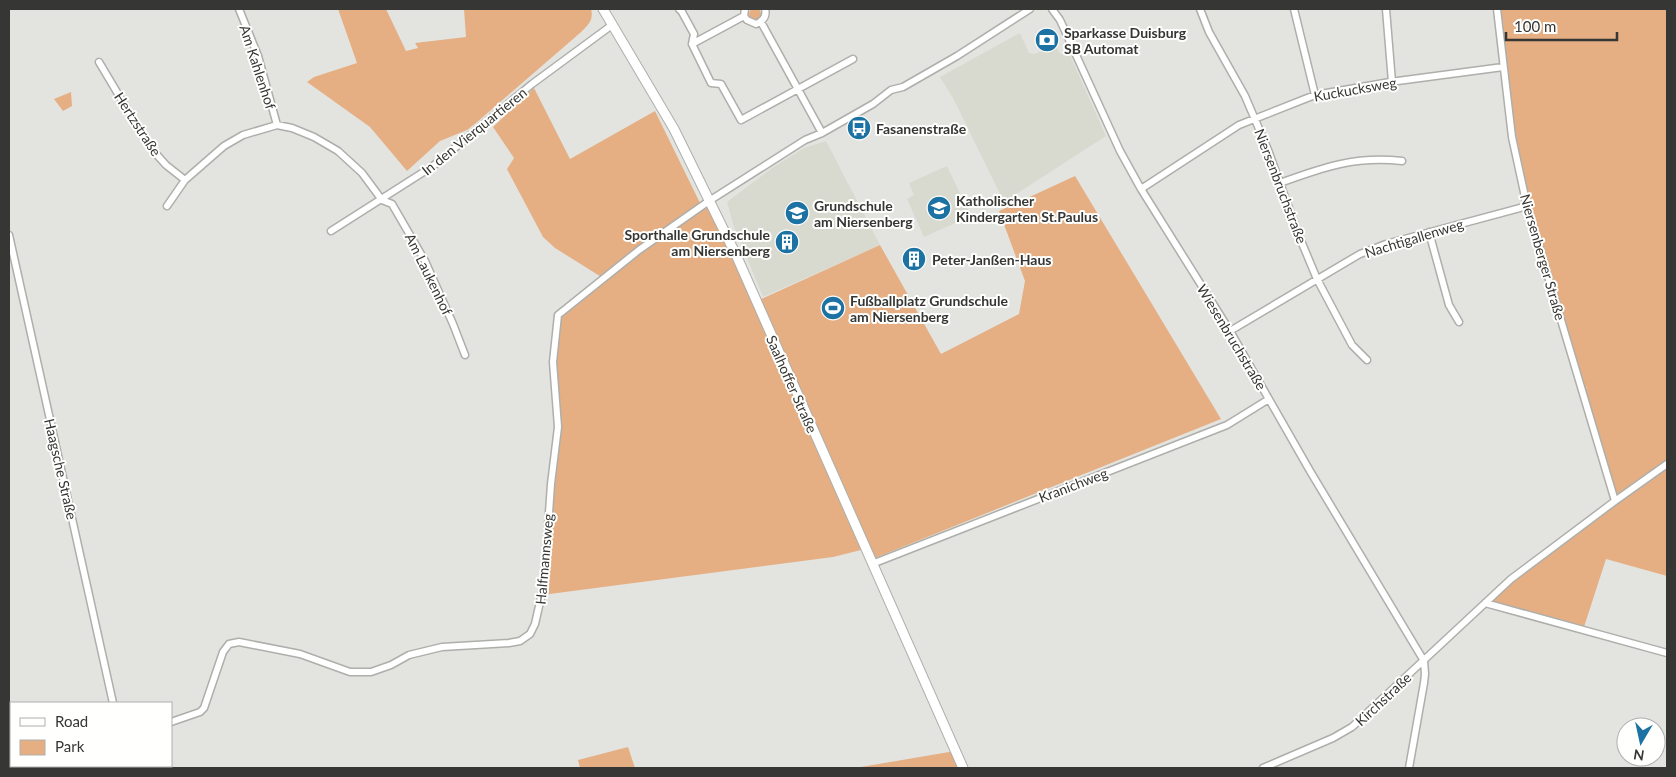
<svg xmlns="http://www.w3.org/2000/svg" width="1676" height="777" font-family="Lato,sans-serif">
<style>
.built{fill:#d9dacf}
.green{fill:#e5af83}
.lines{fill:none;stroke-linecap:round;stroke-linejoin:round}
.minor-casing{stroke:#aeaeab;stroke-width:9}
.secondary-casing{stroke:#aeaeab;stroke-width:11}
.minor{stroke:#fff;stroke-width:6}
.secondary{stroke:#fff;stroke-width:9}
.labels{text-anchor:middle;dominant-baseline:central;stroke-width:4;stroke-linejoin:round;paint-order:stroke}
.poi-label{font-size:14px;font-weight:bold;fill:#363635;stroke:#fffffe;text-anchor:start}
.street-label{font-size:14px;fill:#363635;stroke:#fffffe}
</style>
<rect width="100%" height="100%" fill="#e3e4e0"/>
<path class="built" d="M1020 33 1029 53 1035 54 1055 45 1060 54 1068 51 1106 136 1004 202 953 98 940 77Z
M826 141 880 245 763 297 733 224 727 202 772 168 804 148Z
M947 166 971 216 924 237 907 199 914 195 909 183Z"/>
<path class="green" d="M749 14a6 6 0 1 1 12 0a6 6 0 1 1-12 0Z
M338 9H386L406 51 418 48 415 43 466 37 464 9H591C594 20 588 25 580 33L476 123 467 130 440 141 407 171 370 127 307 82 314 77 357 63Z
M1496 9H1667V460L1616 497 1585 390 1588 386 1584 390 1529 203 1503 67Z
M534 88 570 159 655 111 701 205 709 201 757 301 880 245 941 354 1019 314 1025 281 999 211 1075 176 1221 419 870 560 865 549 833 557 542 595 559 424 553 362 559 311 603 278 555 248 543 237 507 169 514 158 493 127Z
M71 92 72 106 63 111 54 99Z
M1667 464V576L1606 559 1583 630 1485 603 1511 579Z
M628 747 635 768H580L578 760Z
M955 751 963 768H855Z"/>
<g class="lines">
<g class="minor-casing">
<path id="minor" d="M239 9 258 56 277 125
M679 9 682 12 694 34 692 44 711 83 721 84 741 120 853 59
M745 9 744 16 747 20 756 24C763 21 767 16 765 9
M1052 9 1060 20 1120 151 1141 189 1230 331 1310 471 1424 661 1425 674 1424 683 1409 768
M1200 9 1209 32 1245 96 1268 150 1299 236 1317 279 1352 345 1367 360
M1294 9 1315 95
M1386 9 1392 82
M1497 9 1512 137 1527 206 1615 501
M761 22 822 133
M692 44 744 16
M99 62 149 146 166 165 185 180
M1280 183C1324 167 1355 156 1402 161
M1141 189 1239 125 1315 95 1390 82 1503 67
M382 200 392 204 425 261 453 324 465 355
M167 206 185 180 224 146 243 135 277 125 292 128 314 137 338 151 362 173 382 200
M331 231 433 166 532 84 612 25
M1429 232 1449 305 1459 322
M9 235 113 703
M1230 331 1360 254 1386 244 1527 206
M872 564 1227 425 1269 399
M1485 603 1667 653
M171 722 200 712 204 708 223 652 229 644 239 642 300 654 350 672H371L391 665 409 655 442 647 509 643 520 641 530 634 535 624 544 584 551 484 558 427 553 362 558 315 639 250 709 201 805 140 822 133 873 104 891 90 903 87 957 56 1030 9
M127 766 128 768
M1263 768 1333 738 1352 727 1511 579 1615 501 1667 464"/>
</g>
<g class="secondary-casing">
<path id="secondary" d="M603 9 674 129 737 257 963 768"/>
</g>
<use href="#minor" class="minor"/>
<use href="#secondary" class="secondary"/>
</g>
<defs>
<g id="bank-disc" transform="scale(1.25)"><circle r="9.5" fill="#1c72a2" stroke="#fffffe"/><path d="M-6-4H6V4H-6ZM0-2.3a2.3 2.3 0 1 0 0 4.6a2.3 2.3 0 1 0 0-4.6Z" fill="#fff"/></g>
<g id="bus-disc" transform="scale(1.25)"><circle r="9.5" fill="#1c72a2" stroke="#fffffe"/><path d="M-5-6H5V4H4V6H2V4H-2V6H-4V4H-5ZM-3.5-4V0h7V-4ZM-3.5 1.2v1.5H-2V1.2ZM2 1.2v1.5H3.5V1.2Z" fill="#fff"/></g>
<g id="school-disc" transform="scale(1.25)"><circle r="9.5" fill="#1c72a2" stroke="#fffffe"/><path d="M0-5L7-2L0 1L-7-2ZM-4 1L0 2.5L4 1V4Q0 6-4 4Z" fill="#fff"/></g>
<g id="building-disc" transform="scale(1.25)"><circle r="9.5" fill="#1c72a2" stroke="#fffffe"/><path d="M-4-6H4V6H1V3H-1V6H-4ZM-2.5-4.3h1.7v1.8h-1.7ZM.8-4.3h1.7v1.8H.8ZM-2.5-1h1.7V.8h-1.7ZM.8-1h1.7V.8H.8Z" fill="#fff"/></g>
<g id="stadium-disc" transform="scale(1.25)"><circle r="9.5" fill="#1c72a2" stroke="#fffffe"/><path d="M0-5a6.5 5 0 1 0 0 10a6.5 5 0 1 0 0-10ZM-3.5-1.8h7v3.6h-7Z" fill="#fff"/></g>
</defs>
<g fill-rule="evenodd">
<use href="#bank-disc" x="1047" y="40"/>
<use href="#bus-disc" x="859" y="128"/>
<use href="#school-disc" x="939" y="208"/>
<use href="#school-disc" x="797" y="213"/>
<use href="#building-disc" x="787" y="242"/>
<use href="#building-disc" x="914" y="259"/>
<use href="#stadium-disc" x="833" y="308"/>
</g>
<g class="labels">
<g class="poi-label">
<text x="1064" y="32">Sparkasse Duisburg<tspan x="1064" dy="16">SB Automat</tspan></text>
<text x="876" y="128">Fasanenstraße</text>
<text x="956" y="200">Katholischer<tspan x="956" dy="16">Kindergarten St.Paulus</tspan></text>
<text x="814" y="205">Grundschule<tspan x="814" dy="16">am Niersenberg</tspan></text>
<text x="770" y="234" text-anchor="end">Sporthalle Grundschule<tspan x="770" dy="16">am Niersenberg</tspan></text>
<text x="932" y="259">Peter-Janßen-Haus</text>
<text x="850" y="300">Fußballplatz Grundschule<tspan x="850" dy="16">am Niersenberg</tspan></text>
</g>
<g class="street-label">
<text transform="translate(258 67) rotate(72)">Am Kahlenhof</text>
<text transform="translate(1355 89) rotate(-10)">Kuckucksweg</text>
<text transform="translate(138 124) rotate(57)">Hertzstraße</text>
<text transform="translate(474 131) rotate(-39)">In den Vierquartieren</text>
<text transform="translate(1281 186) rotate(69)">Niersenbruchstraße</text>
<text transform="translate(1414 238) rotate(-17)">Nachtigallenweg</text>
<text transform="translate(1543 257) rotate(74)">Niersenberger Straße</text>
<text transform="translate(429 274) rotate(64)">Am Laukenhof</text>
<text transform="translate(1232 337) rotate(59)">Wiesenbruchstraße</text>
<text transform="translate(792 384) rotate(66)">Saalhoffer Straße</text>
<text transform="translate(61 469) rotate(77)">Haagsche Straße</text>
<text transform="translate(1073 485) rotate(-21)">Kranichweg</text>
<text transform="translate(544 559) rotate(-85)">Halfmannsweg</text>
<text transform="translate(1383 699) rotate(-43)">Kirchstraße</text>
</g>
</g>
<rect width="1676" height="777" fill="none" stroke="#363635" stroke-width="20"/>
<rect x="10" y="702" width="162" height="65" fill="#fffffe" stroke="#afafae"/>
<rect x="20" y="718" width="25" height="8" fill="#ffffff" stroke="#afafae"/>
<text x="55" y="727" font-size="15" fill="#363635">Road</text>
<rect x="20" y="740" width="25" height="15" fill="#e5af83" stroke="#afafae"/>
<text x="55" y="752" font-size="15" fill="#363635">Park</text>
<g transform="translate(1641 742) rotate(189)"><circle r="24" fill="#fffffe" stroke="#afafae"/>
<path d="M0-4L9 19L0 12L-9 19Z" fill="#1c72a2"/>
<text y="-8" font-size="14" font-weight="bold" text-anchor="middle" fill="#363635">N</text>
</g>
<path d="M1506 32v8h111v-8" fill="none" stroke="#363635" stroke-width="2.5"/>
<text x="1514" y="32" font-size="15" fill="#363635" stroke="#fffffe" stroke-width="4" paint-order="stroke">100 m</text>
</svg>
